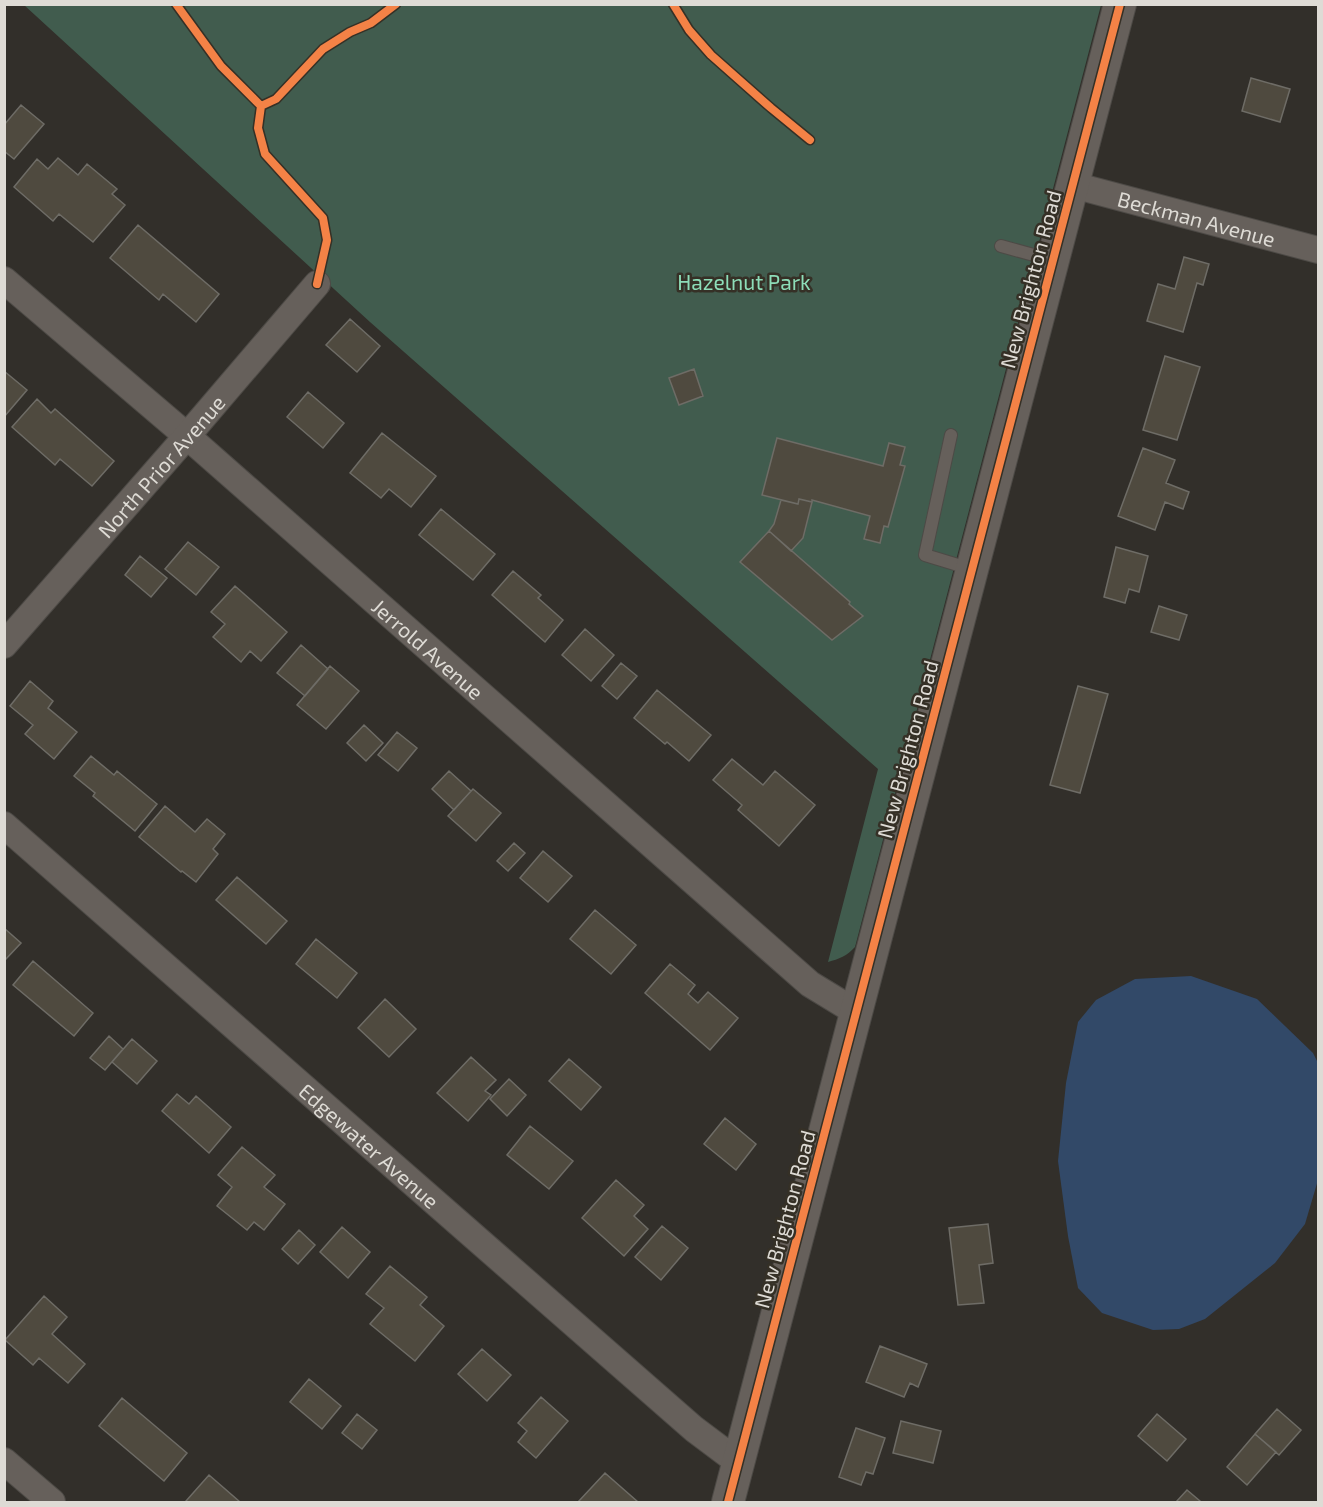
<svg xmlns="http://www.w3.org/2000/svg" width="1323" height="1507" font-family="'Exo 2',sans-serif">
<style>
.green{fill:#415c4e}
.water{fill:#324968}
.building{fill:#4f4a3f;stroke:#6e6c66;stroke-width:1.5}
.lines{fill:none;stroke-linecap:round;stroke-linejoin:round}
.service-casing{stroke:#4d4a46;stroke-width:14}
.minor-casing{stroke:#4d4a46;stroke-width:28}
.tertiary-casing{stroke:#4d4a46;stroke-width:34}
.service{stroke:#66605b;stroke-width:12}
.minor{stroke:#66605b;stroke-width:26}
.tertiary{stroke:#66605b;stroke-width:32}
.cycleway-casing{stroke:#353026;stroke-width:11}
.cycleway{stroke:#f48246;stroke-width:8}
.labels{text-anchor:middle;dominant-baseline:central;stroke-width:5;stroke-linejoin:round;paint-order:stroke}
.street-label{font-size:21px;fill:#dedbd5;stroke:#353026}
.park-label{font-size:21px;fill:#8dddb8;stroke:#353026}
</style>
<rect width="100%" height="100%" fill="#322f2a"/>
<path class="green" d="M24 5H1101L855 947C847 956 839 959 828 962L878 769 370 322Z"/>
<path class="water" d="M1191 976 1257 999 1313 1053 1318 1063V1180L1305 1224 1275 1263 1205 1319 1179 1329 1153 1330 1102 1313 1078 1288 1068 1236 1058 1161 1066 1083 1078 1022 1096 1000 1135 979Z"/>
<path class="building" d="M1251 78 1290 89 1280 122 1242 111Z
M21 105 44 124 14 159 4 151V125Z
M58 158 78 175 87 164 117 189 112 194 125 205 93 242 59 214 53 221 14 187 37 159 48 169Z
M138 225 219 294 196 322 163 294 159 300 110 258Z
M1184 257 1209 264 1203 285 1197 283 1183 332 1147 321 1158 284 1175 289Z
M350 319 380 346 357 372 326 345Z
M1165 356 1200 367 1177 440 1143 430Z
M694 369 703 396 679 405 669 378Z
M4 371 27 390 4 417Z
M308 392 344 423 323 448 287 417Z
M37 399 51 413 55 409 114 461 92 486 60 459 55 465 12 427Z
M382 433 436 476 411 507 389 489 381 498 350 473Z
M777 438 883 466 889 443 905 447 900 465 905 466 888 527 884 526 880 543 864 539 870 516 812 500V502L799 499 798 504 762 495Z
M1143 448 1175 460 1166 483 1189 492 1183 509 1165 502 1155 530 1118 516Z
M799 499 812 502 803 538 791 551 769 531 774 524 781 500 798 504Z
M441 509 495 554 473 580 419 535Z
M769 531 850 602 849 604 863 616 832 640 740 562Z
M188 542 219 567 196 595 165 569Z
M1116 547 1148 556 1139 592 1129 589 1125 603 1104 597Z
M140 556 167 578 151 597 125 575Z
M513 571 541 595 538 598 563 620 545 642 492 595Z
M235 586 287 632 261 661 250 651 241 662 213 637 225 624 211 612Z
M1159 606 1187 615 1179 640 1151 632Z
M585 629 614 655 591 681 562 655Z
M301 645 328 669 305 696 277 673Z
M621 663 637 676 617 699 602 686Z
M330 666 359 691 326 729 297 705Z
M30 681 53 701 48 708 77 732 54 759 25 734 33 725 10 706Z
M1078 686 1108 694 1080 793 1050 785Z
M657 690 711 735 689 761 667 742 665 744 634 718Z
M364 725 383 743 366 761 347 743Z
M397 732 417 748 398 771 378 755Z
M91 756 114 775 117 771 157 804 135 831 93 796 95 793 74 776Z
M732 759 763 785 775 771 815 805 779 846 738 810 742 805 713 780Z
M449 771 471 791 454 810 432 789Z
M473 789 501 813 476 841 448 816Z
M165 806 195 832 207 819 225 834 213 849 218 854 196 882 182 871 181 872 139 837Z
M514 843 525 853 508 871 497 861Z
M543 851 572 876 548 902 520 878Z
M237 877 287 921 266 944 216 900Z
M595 910 636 945 611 974 570 939Z
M4 928 21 943 4 961Z
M316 939 357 973 337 998 296 964Z
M33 961 93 1013 74 1036 13 985Z
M670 964 695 985 688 994 698 1003 708 992 738 1018 710 1050 645 993Z
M385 999 416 1029 389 1057 358 1028Z
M109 1036 123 1049 105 1070 90 1058Z
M132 1039 157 1061 137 1084 112 1062Z
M471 1057 496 1080 485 1091 491 1095 468 1121 437 1093Z
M569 1059 601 1087 581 1110 549 1081Z
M509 1079 526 1095 507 1116 490 1099Z
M177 1094 189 1104 196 1096 231 1127 209 1153 162 1111Z
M725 1118 756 1144 736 1170 704 1144Z
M530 1126 573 1161 549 1189 507 1155Z
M242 1147 275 1175 264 1187 285 1204 264 1230 254 1222 247 1230 217 1206 232 1187 218 1175Z
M616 1180 644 1205 634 1216 648 1229 624 1256 582 1218Z
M988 1224 993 1263 979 1265 984 1303 958 1305 949 1228Z
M662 1226 688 1248 661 1280 635 1257Z
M342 1227 370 1252 348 1278 320 1252Z
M299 1230 315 1245 298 1264 282 1249Z
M390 1266 427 1297 420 1305 444 1326 415 1361 370 1324 384 1308 366 1294Z
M44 1296 67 1317 52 1334 85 1364 68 1383 39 1358 33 1365 5 1340Z
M880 1346 927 1364 918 1387 910 1383 904 1397 866 1382Z
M482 1349 511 1375 487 1401 458 1374Z
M309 1379 341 1406 322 1429 290 1402Z
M541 1397 568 1421 536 1458 518 1442 527 1431 518 1423Z
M122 1398 187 1453 164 1481 99 1426Z
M1277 1409 1301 1430 1279 1455 1255 1434Z
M357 1414 377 1430 362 1449 342 1433Z
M1157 1414 1186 1439 1167 1461 1138 1436Z
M901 1421 941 1431 933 1463 893 1453Z
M856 1428 885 1438 873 1474 866 1472 861 1485 839 1477Z
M1255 1434 1276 1452 1247 1485 1227 1467Z
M605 1473 638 1502H578Z
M209 1475 240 1502H188L186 1501Z
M1187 1490 1200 1501 1199 1502H1176Z"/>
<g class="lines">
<g class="service-casing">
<path id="service" d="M1001 246 1052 260
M951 435 925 555 971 569"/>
</g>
<g class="minor-casing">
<g id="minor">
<path id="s1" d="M1073 185 1318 250"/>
<path id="s2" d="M4 280 187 436 810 984 856 1012"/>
<path id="s3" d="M4 645 187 436 317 284"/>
<path id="s4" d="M4 825 694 1429 738 1462"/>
<path d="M4 1461 52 1502"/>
</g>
</g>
<g class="tertiary-casing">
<path id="tertiary" d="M728 1502 1120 4"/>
</g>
<use href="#service" class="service"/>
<use href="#minor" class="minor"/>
<use href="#tertiary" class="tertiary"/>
<g class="cycleway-casing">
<path id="cycleway" d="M176 4 221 66 261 106
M673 4 689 30 711 55 771 108 810 140
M317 284 327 240 323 218 265 154 258 128 261 106 276 99 323 49 350 32 371 23 396 4
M728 1502 1120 4"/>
</g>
<use href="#cycleway" class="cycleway"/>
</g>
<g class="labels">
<g class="street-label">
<text stroke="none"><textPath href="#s1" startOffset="128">Beckman Avenue</textPath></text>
<text transform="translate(1030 279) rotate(-75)">New Brighton Road</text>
<text stroke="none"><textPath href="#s3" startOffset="238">North Prior Avenue</textPath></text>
<text stroke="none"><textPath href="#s2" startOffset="562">Jerrold Avenue</textPath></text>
<text transform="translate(907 749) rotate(-75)">New Brighton Road</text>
<text stroke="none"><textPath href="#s4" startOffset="486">Edgewater Avenue</textPath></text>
<text transform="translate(784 1219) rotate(-75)">New Brighton Road</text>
</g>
<g class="park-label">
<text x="744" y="281">Hazelnut Park</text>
</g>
</g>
<rect width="1323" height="1507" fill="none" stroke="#dedbd5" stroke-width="12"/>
</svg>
